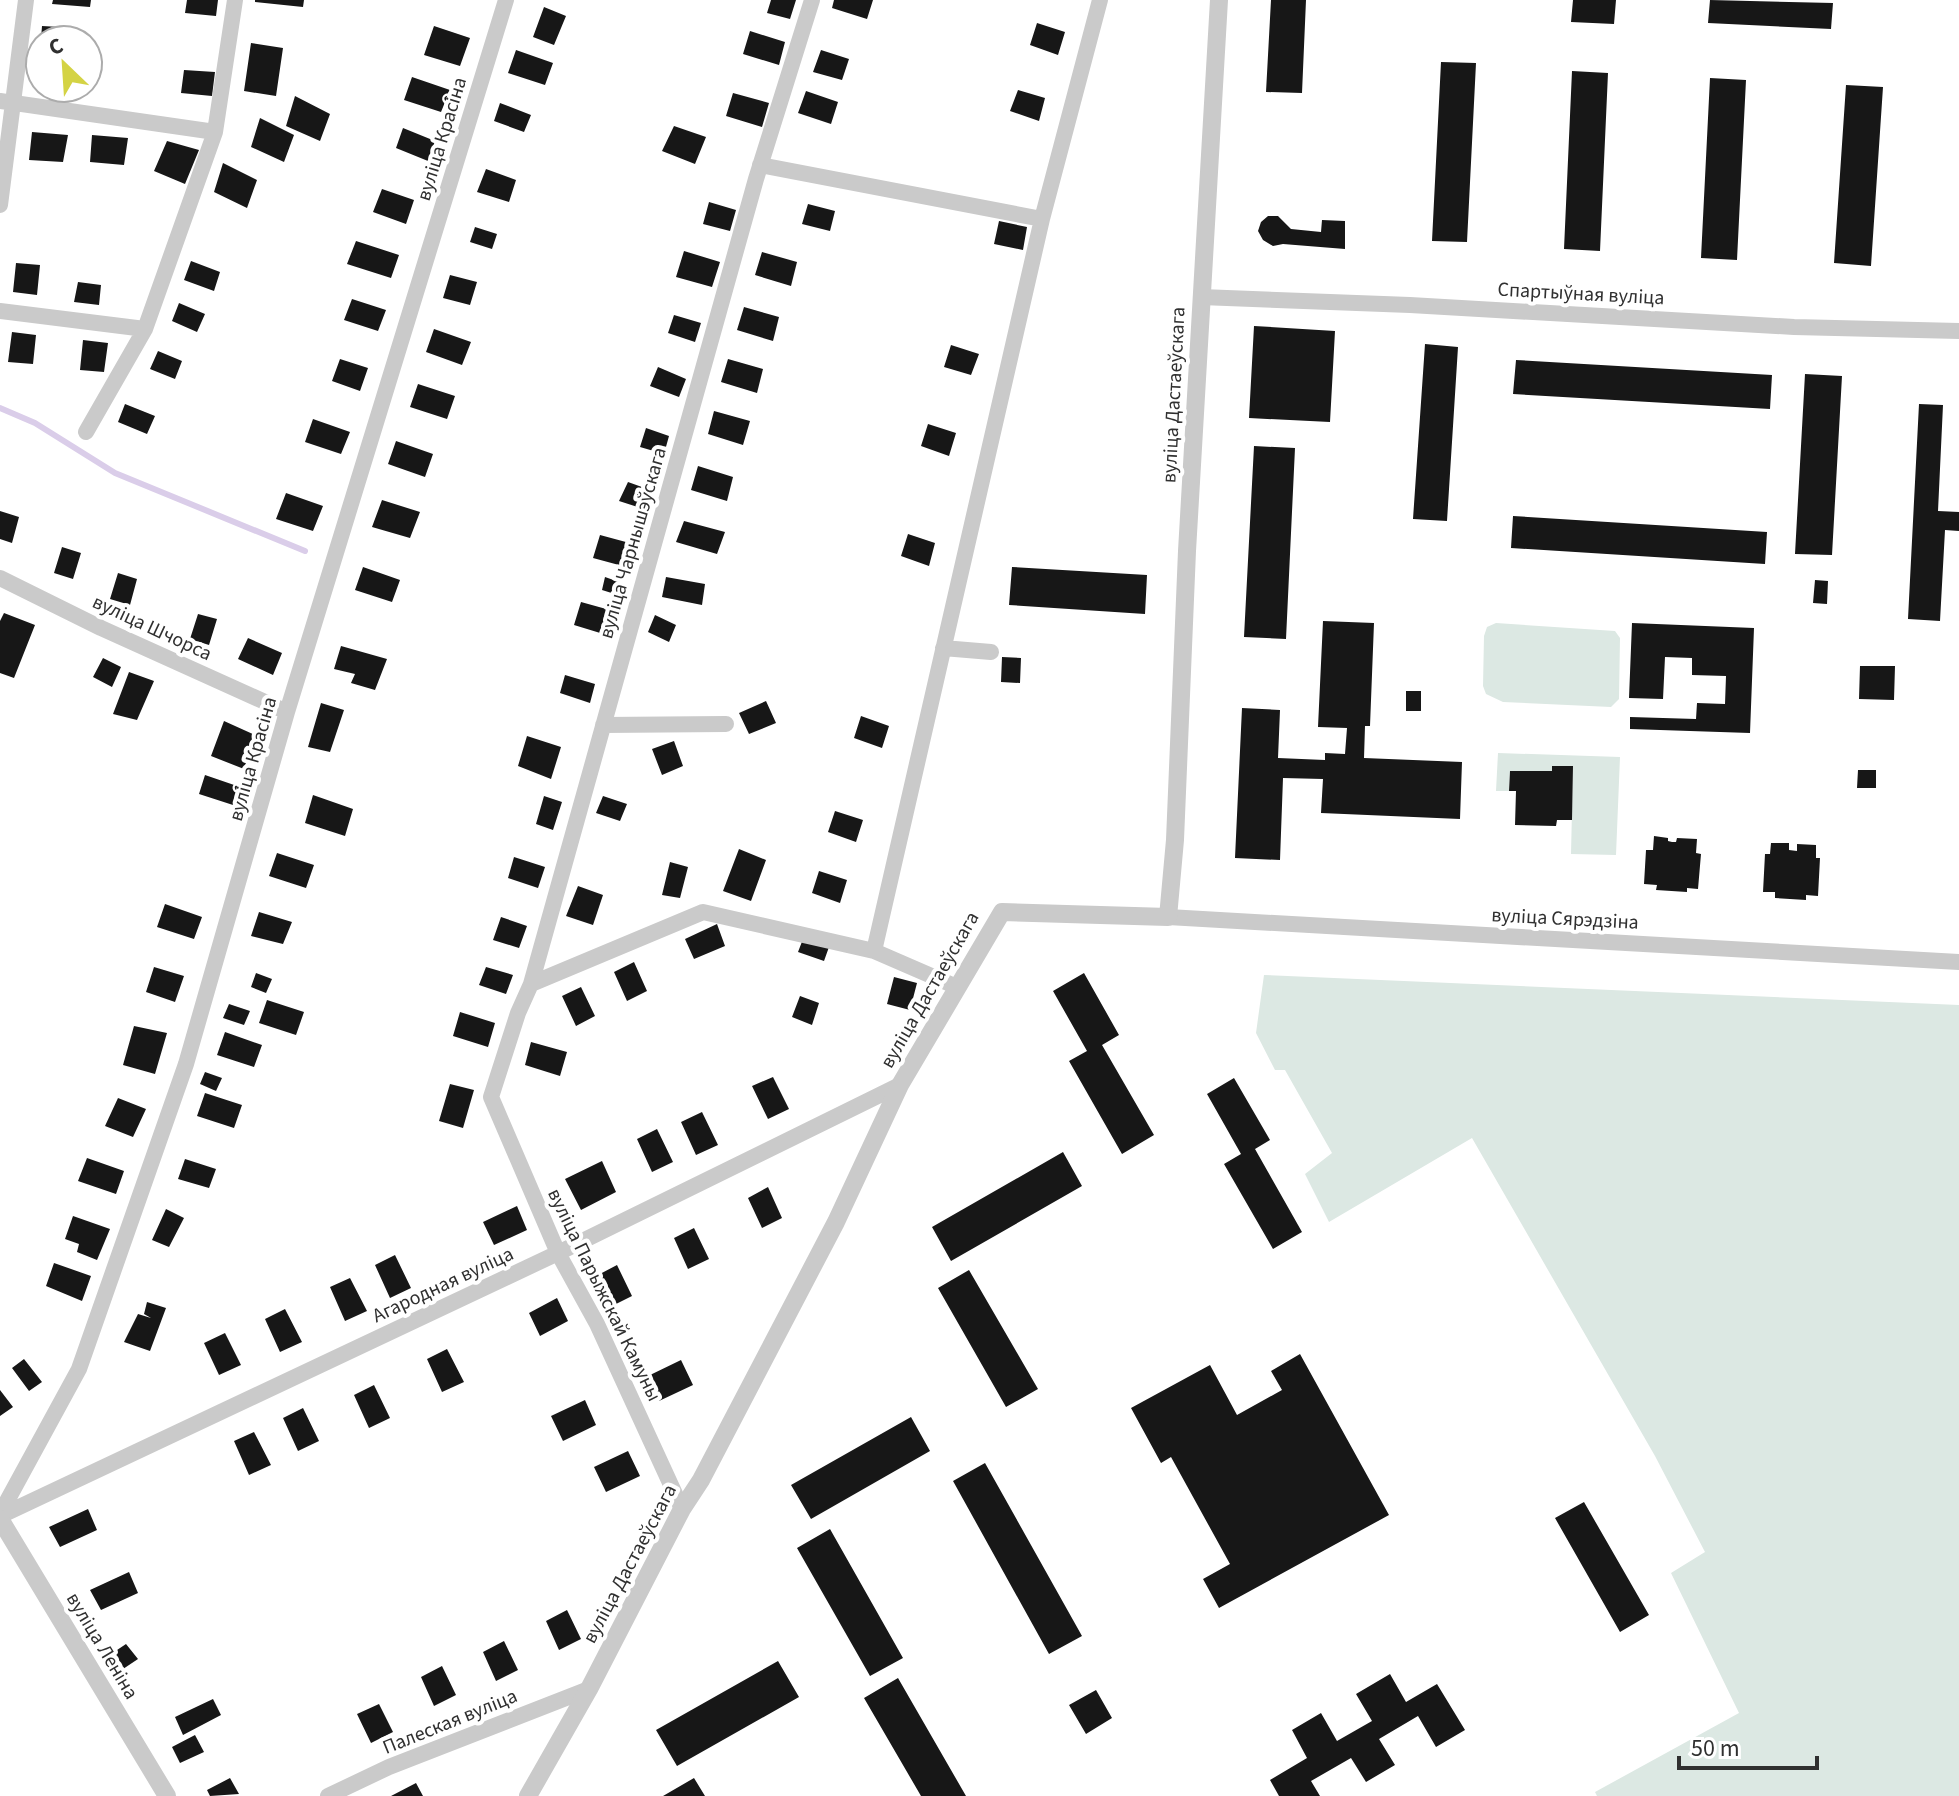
<svg xmlns="http://www.w3.org/2000/svg" width="1959" height="1796" font-family="'Source Sans 3',sans-serif">
<style>
.green{fill:#dce8e3}
.lines{fill:none;stroke-linecap:round;stroke-linejoin:round}
.stream{stroke:#dacde9;stroke-width:6}
.building{fill:#171717}
.minor{stroke:#cacaca;stroke-width:16}
.tertiary{stroke:#cacaca;stroke-width:18}
.labels{text-anchor:middle;dominant-baseline:central;stroke-width:8;stroke-linejoin:round;paint-order:stroke}
.street-label{font-size:20px;fill:#303030;stroke:#fff}
</style>
<rect width="100%" height="100%" fill="#fff"/>
<path class="green" d="M1496 623 1615 631 1620 638 1619 699 1611 707 1503 702 1486 694 1483 686 1484 636 1487 627Z
M1498 753 1620 757 1616 855 1571 854 1573 766H1552V771H1510L1509 791H1496Z
M1264 975 1959 1005V1796H1597L1595 1792 1739 1713 1671 1573 1705 1552 1655 1456 1472 1138 1329 1222 1305 1174 1332 1153 1285 1070H1275L1256 1033Z"/>
<g class="lines">
<path class="stream" d="M0 408 35 423 115 473 305 551"/>
</g>
<path class="building" d="M53 0H91L90 7 52 4Z
M187 0H218L216 16 185 13Z
M255 0H304L303 7 255 2Z
M771 0H796L790 19 767 13Z
M834 0H873L867 19 832 8Z
M1271 0H1306L1302 93 1266 92Z
M1573 0H1616L1614 24 1571 22Z
M1710 0 1833 3 1831 29 1708 23Z
M544 7 566 16 554 45 533 37Z
M1037 23 1065 32 1058 55 1030 45Z
M42 26 60 27 59 40 41 39Z
M434 26 470 38 460 66 424 55Z
M750 31 785 42 779 65 743 54Z
M251 43 283 48 276 96 244 91Z
M516 50 553 63 545 85 508 73Z
M821 50 849 59 842 80 813 72Z
M1441 62 1476 63 1467 242 1432 241Z
M184 70 215 72 212 96 181 93Z
M1572 71 1608 73 1600 251 1564 249Z
M412 77 450 90 441 112 404 100Z
M1710 78 1746 80 1737 260 1701 258Z
M1846 85 1883 87 1871 266 1834 263Z
M1018 90 1045 98 1039 121 1010 111Z
M806 91 838 102 831 124 798 113Z
M733 93 769 103 762 127 726 116Z
M295 96 330 114 320 141 286 126Z
M500 103 531 115 524 132 494 121Z
M260 118 294 135 284 162 251 147Z
M674 126 706 137 695 164 662 151Z
M403 128 435 141 428 161 396 148Z
M32 132 68 135 63 162 29 160Z
M92 135 128 138 124 165 90 162Z
M167 141 199 150 185 184 154 171Z
M223 163 257 180 247 208 214 192Z
M486 169 516 180 509 202 477 192Z
M382 189 414 200 406 224 373 212Z
M709 202 736 210 730 231 703 224Z
M808 204 835 211 830 231 802 224Z
M1268 216H1278L1291 229 1321 232 1322 220 1345 221V249L1283 244 1273 246 1263 240 1258 231 1261 222Z
M999 221 1027 227 1023 250 994 244Z
M475 227 497 234 492 249 470 242Z
M356 241 399 255 391 278 347 264Z
M684 251 720 262 712 287 676 277Z
M762 252 797 262 791 286 755 275Z
M191 261 220 272 214 291 184 280Z
M16 263 40 265 37 295 13 292Z
M450 275 477 282 470 305 443 298Z
M78 282 101 285 99 305 74 302Z
M352 299 386 310 378 331 344 320Z
M179 303 205 314 197 332 172 321Z
M744 307 779 317 773 341 737 330Z
M674 315 701 323 695 342 668 333Z
M1254 326 1335 331 1330 422 1249 418Z
M434 329 471 342 462 365 426 352Z
M12 332 36 335 33 364 8 362Z
M83 340 108 343 104 372 80 370Z
M1425 344 1458 347 1447 521 1413 519Z
M951 345 979 354 971 375 944 367Z
M158 351 182 361 175 379 150 369Z
M340 359 368 368 360 391 332 381Z
M728 359 763 369 757 393 721 382Z
M1516 360 1772 375 1770 409 1513 394Z
M658 367 686 379 679 397 650 386Z
M1805 374 1842 376 1832 555 1795 554Z
M418 384 455 396 447 419 410 407Z
M125 404 155 416 147 434 118 422Z
M1919 404 1943 405 1938 511 1959 512V531L1945 530 1940 621 1908 619Z
M714 411 750 421 743 445 708 434Z
M313 419 350 432 341 454 305 442Z
M928 424 956 433 949 456 921 446Z
M646 428 669 436 664 454 640 447Z
M396 441 433 454 425 477 388 464Z
M1254 446 1295 448 1286 639 1244 637Z
M698 466 733 477 727 501 691 490Z
M628 482 653 491 647 510 619 501Z
M286 493 323 506 313 531 276 519Z
M382 500 420 512 410 538 372 527Z
M0 511 19 517 12 543 0 539Z
M1513 516 1767 532 1765 564 1511 548Z
M684 521 725 532 717 554 676 542Z
M908 534 935 543 929 566 901 556Z
M600 535 637 545 630 568 593 558Z
M62 547 81 553 73 579 54 573Z
M363 567 400 580 392 602 355 590Z
M1012 567 1147 575 1145 614 1009 605Z
M118 573 137 579 130 605 110 599Z
M605 577 622 583 618 595 602 590Z
M666 577 705 584 702 605 662 597Z
M1815 580 1828 581 1827 604 1813 603Z
M581 602 617 612 610 636 574 625Z
M4 613 35 625 14 678 0 673V621Z
M198 614 217 619 209 645 190 639Z
M655 615 676 625 669 642 648 632Z
M1323 621 1374 623 1370 726H1365L1364 758 1462 762 1460 819 1321 813 1323 779 1283 778 1280 860 1235 858 1242 708 1280 710 1278 758 1325 760V753L1345 754 1347 728 1318 727Z
M1632 623 1754 628 1750 733 1630 729V717L1696 719 1697 703 1725 704 1726 676 1692 675V658L1665 657 1663 699 1629 698Z
M248 638 282 653 273 675 238 659Z
M341 646 387 659 375 690 351 683 355 674 334 669Z
M1002 657 1021 658 1020 683 1001 682Z
M103 658 121 667 112 687 93 677Z
M1860 666H1895L1894 700 1859 699Z
M129 672 154 681 137 720 113 714Z
M565 675 595 684 590 703 560 693Z
M1406 691H1421V711H1406Z
M766 701 776 723 749 734 739 713Z
M321 703 344 710 330 752 308 747Z
M861 716 889 726 882 748 854 738Z
M224 721 255 735 244 769 211 756Z
M527 736 561 747 551 779 518 766Z
M674 741 683 766 662 775 652 749Z
M1552 766H1573L1572 820H1557L1556 826 1515 825 1516 791H1509L1510 771H1552Z
M1858 770H1876V788H1857Z
M205 775 240 787 233 805 199 794Z
M313 795 353 809 345 836 305 823Z
M544 796 562 802 553 830 536 824Z
M603 796 627 804 620 821 596 813Z
M835 811 863 820 856 842 828 832Z
M1654 836 1668 838V841L1672 842H1676L1677 838 1697 839 1696 853 1701 854 1698 889 1687 888V892L1656 890 1657 885 1644 884 1646 850H1653Z
M1771 843H1789V850L1797 851V844L1816 845V858H1820L1818 896 1806 895V900L1775 898V892H1763L1765 854H1770Z
M739 849 766 860 751 901 723 891Z
M277 853 314 865 306 888 269 876Z
M514 857 545 867 538 888 508 878Z
M670 862 688 867 680 898 662 895Z
M819 871 847 880 840 903 812 893Z
M578 886 603 895 593 925 566 916Z
M165 904 202 917 194 939 157 927Z
M259 912 292 922 283 944 251 936Z
M501 917 527 926 519 948 493 940Z
M717 924 725 946 694 959 685 939Z
M803 939 829 947 824 961 798 952Z
M634 962 647 991 627 1001 614 972Z
M154 967 184 976 175 1002 146 992Z
M486 967 513 975 506 994 479 985Z
M256 973 272 979 266 993 251 987Z
M1084 973 1119 1035 1102 1045 1154 1135 1122 1154 1069 1061 1087 1051 1053 991Z
M894 977 917 983 910 1010 887 1004Z
M581 987 595 1016 576 1026 562 996Z
M800 996 819 1003 812 1025 792 1017Z
M267 1000 304 1012 296 1035 259 1023Z
M229 1004 250 1011 244 1025 223 1018Z
M460 1012 495 1023 488 1047 453 1036Z
M134 1026 167 1033 155 1074 123 1065Z
M225 1032 262 1045 254 1067 217 1055Z
M531 1042 567 1052 560 1076 525 1065Z
M205 1072 222 1078 216 1091 200 1084Z
M773 1077 789 1109 768 1119 752 1086Z
M1234 1078 1270 1140 1255 1149 1302 1232 1273 1249 1224 1164 1241 1154 1207 1094Z
M450 1084 474 1090 463 1128 439 1121Z
M205 1093 242 1105 234 1128 197 1116Z
M118 1098 146 1109 133 1137 105 1126Z
M702 1112 718 1145 696 1155 681 1122Z
M657 1129 673 1162 652 1172 637 1139Z
M1063 1152 1082 1186 951 1261 932 1227Z
M87 1158 124 1171 116 1194 78 1181Z
M185 1159 216 1169 209 1188 178 1179Z
M602 1161 616 1192 581 1210 565 1179Z
M768 1187 782 1218 762 1228 748 1198Z
M517 1206 527 1230 494 1245 483 1222Z
M166 1209 184 1218 169 1247 152 1240Z
M73 1216 110 1229 97 1260 77 1252 79 1244 65 1239Z
M694 1228 709 1259 688 1269 674 1238Z
M395 1255 411 1288 390 1298 375 1265Z
M54 1263 91 1276 82 1301 46 1286Z
M617 1265 632 1296 612 1306 598 1275Z
M969 1270 1038 1389 1006 1407 938 1288Z
M350 1278 367 1311 345 1321 330 1287Z
M557 1298 568 1321 540 1336 529 1313Z
M147 1302 166 1308 150 1351 124 1342 138 1314 151 1318 144 1314Z
M285 1309 302 1342 280 1352 265 1319Z
M225 1333 241 1365 219 1375 204 1343Z
M447 1349 464 1382 442 1392 427 1359Z
M1300 1354 1389 1515 1219 1608 1203 1579 1230 1564 1171 1457 1161 1463 1131 1408 1210 1365 1237 1415 1282 1390 1271 1371Z
M24 1359 42 1382 29 1391 12 1368Z
M681 1360 693 1385 659 1401 648 1376Z
M374 1385 390 1418 369 1428 354 1395Z
M0 1390 13 1407 0 1416Z
M585 1400 596 1425 563 1441 551 1416Z
M303 1408 319 1441 298 1451 283 1418Z
M911 1417 930 1451 811 1519 791 1485Z
M254 1432 271 1465 249 1475 234 1441Z
M628 1451 640 1476 606 1492 594 1467Z
M985 1463 1082 1636 1049 1654 953 1481Z
M1584 1502 1649 1615 1620 1632 1555 1518Z
M88 1509 97 1530 60 1547 49 1527Z
M830 1529 903 1658 870 1676 797 1548Z
M129 1572 138 1593 101 1610 90 1590Z
M567 1610 581 1639 559 1650 546 1621Z
M504 1641 518 1670 496 1681 483 1652Z
M126 1644 138 1659 120 1671 108 1656Z
M778 1661 799 1697 677 1766 656 1730Z
M442 1666 456 1695 434 1706 421 1677Z
M1390 1674 1406 1702 1437 1684 1465 1730 1436 1747 1418 1716 1379 1739 1395 1765 1366 1782 1351 1758 1311 1781 1320 1796H1279L1270 1780 1307 1758 1292 1730 1321 1713 1337 1741 1372 1721 1356 1694Z
M898 1678 966 1796H921L864 1698Z
M1096 1690 1112 1718 1086 1734 1069 1705Z
M213 1699 221 1715 183 1735 175 1717Z
M379 1704 393 1732 371 1743 357 1714Z
M195 1735 204 1752 180 1763 172 1747Z
M230 1778 239 1794 210 1796 207 1790Z
M694 1778 705 1796H663Z
M416 1783 423 1796H391Z"/>
<g class="lines">
<path class="minor" d="M0 101 215 132
M760 165 1042 219
M0 205 26 0
M1201 297 1410 305 1794 327 1959 331
M0 311 145 329
M86 432 145 329 215 132 235 0
M0 578 101 628 287 712
M943 648 991 652
M603 725 726 724
M1168 917 1959 962
M874 951 1042 219 1100 0
M531 984 703 912 874 951 957 987
M682 1509 597 1324 558 1253 491 1097 518 1013 531 984 756 179 812 0
M0 1514 79 1369 186 1064 287 712 506 0
M0 1516 558 1253 900 1085
M328 1796 389 1767 589 1689"/>
<path class="tertiary" d="M0 1519 167 1796
M528 1796 589 1689 682 1509 701 1480 836 1222 900 1085 1002 912 1168 917 1175 840 1187 551 1219 0"/>
</g>
<g class="labels">
<g class="street-label">
<text transform="translate(442 139) rotate(-73)">вуліца Красіна</text>
<text transform="translate(1581 294) rotate(3)">Спартыўная вуліца</text>
<text transform="translate(1174 395) rotate(-87)">вуліца Дастаеўскага</text>
<text transform="translate(633 543) rotate(-74)">вуліца Чарнышэўскага</text>
<text transform="translate(152 628) rotate(25)">вуліца Шчорса</text>
<text transform="translate(253 759) rotate(-74)">вуліца Красіна</text>
<text transform="translate(1565 919) rotate(3)">вуліца Сярэдзіна</text>
<text transform="translate(930 990) rotate(-60)">вуліца Дастаеўскага</text>
<text transform="translate(443 1285) rotate(-25)">Агародная вуліца</text>
<text transform="translate(604 1295) rotate(64)">вуліца Парыжскай Камуны</text>
<text transform="translate(630 1564) rotate(-62)">вуліца Дастаеўскага</text>
<text transform="translate(102 1646) rotate(59)">вуліца Леніна</text>
<text transform="translate(450 1722) rotate(-22)">Палеская вуліца</text>
</g>
</g>
<g transform="translate(64 64) rotate(335)"><circle r="38" fill="#ffffff" stroke="#acacac" stroke-width="2"/>
<path d="M0-6L14 30L0 20L-14 30Z" fill="#d4d344"/>
<text y="-12" font-size="22" font-weight="bold" text-anchor="middle" fill="#303030">С</text>
</g>
<path d="M1679 1756v12h138v-12" fill="none" stroke="#303030" stroke-width="4"/>
<text x="1691" y="1756" font-size="24" fill="#303030" stroke="#ffffff" stroke-width="6" paint-order="stroke">50 m</text>
</svg>
